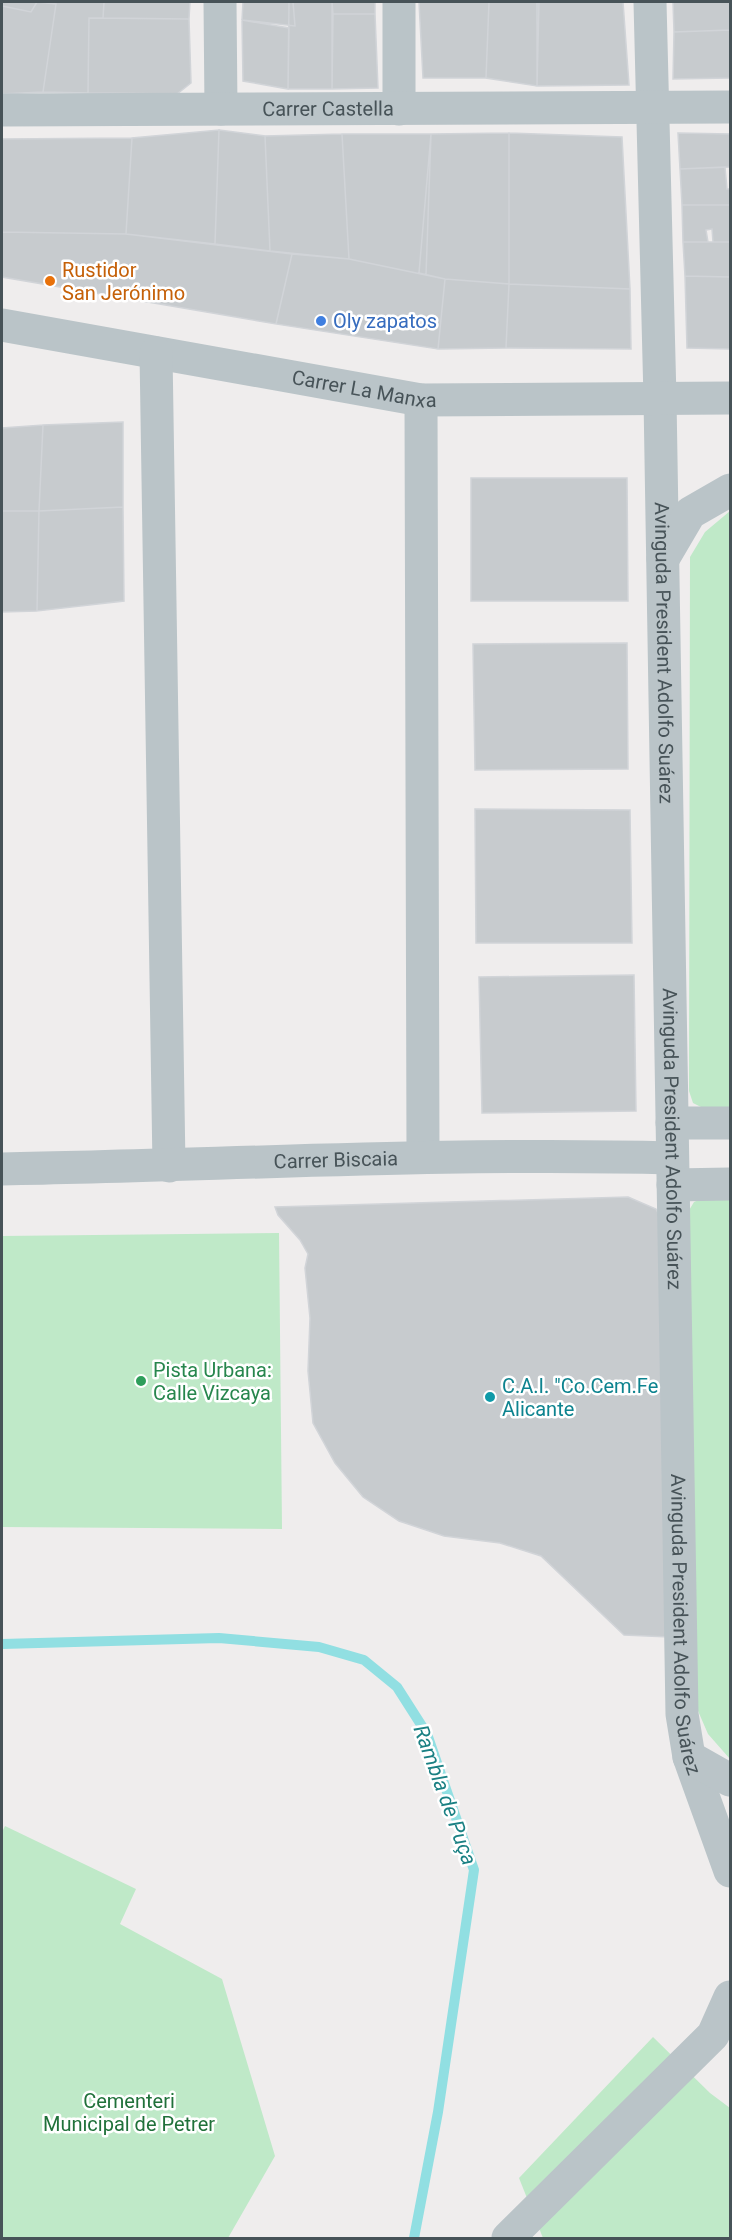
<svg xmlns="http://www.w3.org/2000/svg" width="732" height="2240" font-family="Roboto,sans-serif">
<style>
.green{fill:#bfe9c8}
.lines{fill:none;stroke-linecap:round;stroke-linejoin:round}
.stream{stroke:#91dfe2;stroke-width:10}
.building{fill:#c7cbce;stroke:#d1d4d8;stroke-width:1.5}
.minor{stroke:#bac4c8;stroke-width:33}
.food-dot{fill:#e8710a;stroke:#fff;stroke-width:2}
.shop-dot{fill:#3f7fe0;stroke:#fff;stroke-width:2}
.leisure-dot{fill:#2e9e5b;stroke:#fff;stroke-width:2}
.culture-dot{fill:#0f9aa8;stroke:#fff;stroke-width:2}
.labels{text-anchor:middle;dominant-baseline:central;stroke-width:5;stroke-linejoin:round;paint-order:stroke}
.street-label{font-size:20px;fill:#475358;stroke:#fff}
.food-label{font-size:20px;fill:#c56008;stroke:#fff;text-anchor:start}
.shop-label{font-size:20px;fill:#366cbe;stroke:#fff;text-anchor:start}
.leisure-label{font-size:20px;fill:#27864d;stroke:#fff;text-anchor:start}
.culture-label{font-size:20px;fill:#0d838f;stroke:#fff;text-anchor:start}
.park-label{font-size:20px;fill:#20713a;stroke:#fff}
.water-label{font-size:21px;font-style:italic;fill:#1a8083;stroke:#fff}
</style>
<rect width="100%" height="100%" fill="#efeded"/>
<path class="green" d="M730 511V1109H705L693 1103 689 1091 690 557 705 532Z
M710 1195 730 1196V1759L708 1734 692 1697 685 1217 694 1202Z
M279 1233 282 1529 2 1527V1236Z
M5 1826 136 1889 120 1924 222 1979 275 2156 228 2238H2V1832Z
M653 2037 710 2093 730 2108V2238H543L519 2178Z"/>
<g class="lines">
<path class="stream" d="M2 1644 219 1638 319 1647 364 1660 397 1687 427 1734 474 1870 438 2112 414 2238"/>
</g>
<path class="building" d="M2 2H37L31 12 2 6Z
M37 2 56 4 43 92 2 94V6L31 12Z
M43 2H104L103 18H89L88 93 43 92 56 4Z
M104 2H190L189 19 103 18Z
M243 2H293L295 26 242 20Z
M289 2H332V89H288Z
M332 2H375V14H333Z
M419 2H489L486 78H423Z
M489 2H539L537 86 486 78Z
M537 2H623L629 85 537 86Z
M673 2H730V30L674 32Z
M333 14H375L378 88 332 89Z
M89 18 189 19 191 83 177 94 88 93Z
M242 20 289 28 288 89 243 81Z
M730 30V78L673 79 674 32Z
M219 130 215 244 126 234 132 138Z
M219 130 265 136 270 251 215 244Z
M509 133V284L445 279 419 273 431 134Z
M509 133 622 137 630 289 509 284Z
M678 133 730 134V167L680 169Z
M342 134 349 259 270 251 265 136Z
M342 134H431L426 275 349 259Z
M132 138 126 234 2 232V139Z
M725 167 727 189H730V205H682L680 169Z
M682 205H730V242H713L712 229 706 230 708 242H683Z
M2 232 126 234 292 254 276 324 2 277Z
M683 242H730V277L685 276Z
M292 254 349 259 445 279 438 349 276 324Z
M685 276 730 277V349L687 348Z
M445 279 509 284 506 348 438 349Z
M509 284 630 289 631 349 506 348Z
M123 422V507L39 511 43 425Z
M43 425 39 511H2V428Z
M471 478H627L628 601H471Z
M123 507 124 601 37 611 39 511Z
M2 511H39L37 611 2 612Z
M627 643 628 769 475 770 473 644Z
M475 809 630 810 632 943H476Z
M634 975 636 1111 482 1113 479 977Z
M628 1197 656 1209 669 1234V1637L624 1635 541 1556 500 1543 444 1536 399 1521 363 1497 335 1463 313 1423 308 1371 310 1318 305 1268 308 1254 300 1240 278 1215 275 1207Z"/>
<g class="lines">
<g class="minor">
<path d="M220 2 221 109"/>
<path id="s1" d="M650 2 660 399 682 1714 689 1757 730 1871"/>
<path d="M399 109V2"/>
<path id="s2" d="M2 110 730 107"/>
<path id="s3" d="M2 325 421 400 730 398"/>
<path d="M156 353 169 1166"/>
<path d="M421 400 423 1157"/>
<path d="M663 559 690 513 730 490"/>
<path d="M672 1123H730"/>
<path id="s4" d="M2 1169C225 1165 449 1152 672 1158"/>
<path d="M673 1185 730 1184"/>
<path d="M689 1757 730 1780"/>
<path d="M508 2238 713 2035 730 1997"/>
</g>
</g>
<circle class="food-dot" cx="50" cy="281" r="6"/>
<circle class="shop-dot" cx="321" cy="321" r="6"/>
<circle class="leisure-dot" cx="141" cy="1381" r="6"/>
<circle class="culture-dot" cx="490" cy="1397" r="6"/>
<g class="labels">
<g class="street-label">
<text stroke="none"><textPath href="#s2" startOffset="326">Carrer Castella</textPath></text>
<text stroke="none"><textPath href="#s3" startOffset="368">Carrer La Manxa</textPath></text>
<text stroke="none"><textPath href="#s1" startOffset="651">Avinguda President Adolfo Suárez</textPath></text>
<text stroke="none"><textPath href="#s1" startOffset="1137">Avinguda President Adolfo Suárez</textPath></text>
<text stroke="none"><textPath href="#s4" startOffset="334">Carrer Biscaia</textPath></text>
<text stroke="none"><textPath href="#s1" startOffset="1623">Avinguda President Adolfo Suárez</textPath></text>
</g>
<g class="food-label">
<text x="62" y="270">Rustidor<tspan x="62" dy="23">San Jerónimo</tspan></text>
</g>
<g class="shop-label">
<text x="333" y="321">Oly zapatos</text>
</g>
<g class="leisure-label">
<text x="153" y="1370">Pista Urbana:<tspan x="153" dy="23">Calle Vizcaya</tspan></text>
</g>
<g class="culture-label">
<text x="502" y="1386">C.A.I. "Co.Cem.Fe<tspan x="502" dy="23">Alicante</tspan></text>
</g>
<g class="park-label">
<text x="129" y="2101">Cementeri<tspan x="129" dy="23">Municipal de Petrer</tspan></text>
</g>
<g class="water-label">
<text transform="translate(445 1795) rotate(70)">Rambla de Puça</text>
</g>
</g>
<rect width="732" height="2240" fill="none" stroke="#475358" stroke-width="6"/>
</svg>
